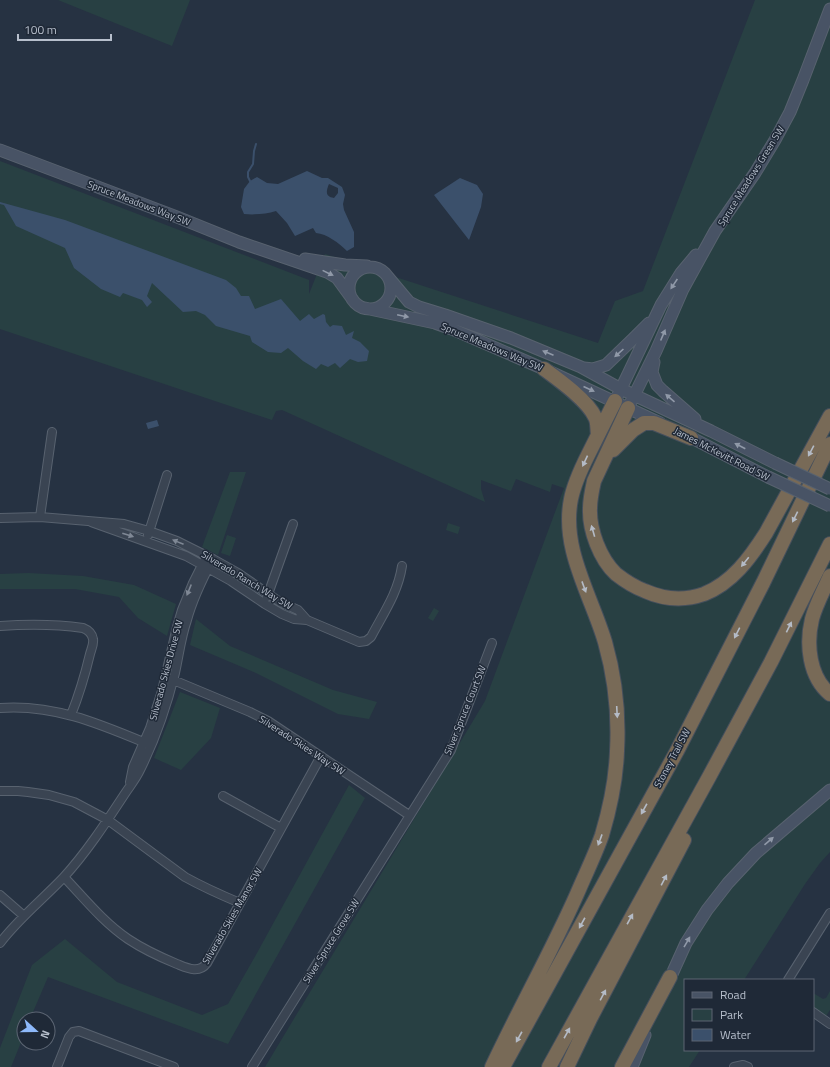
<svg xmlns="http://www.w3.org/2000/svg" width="830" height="1067" font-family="'Titillium Web',sans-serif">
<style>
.green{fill:#284043}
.water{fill:#3b506b;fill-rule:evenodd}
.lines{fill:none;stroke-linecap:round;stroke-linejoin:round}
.stream{stroke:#3b506b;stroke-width:2}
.street-casing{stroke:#58626f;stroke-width:10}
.secondary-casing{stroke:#58626f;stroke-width:13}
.highway-casing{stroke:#454f5c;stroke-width:16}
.street{stroke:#3a4452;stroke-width:8}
.secondary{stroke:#485365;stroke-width:11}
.highway{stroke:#786a57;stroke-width:14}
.secondary-bridge-casing{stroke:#58626f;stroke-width:13;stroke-linecap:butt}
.secondary-bridge{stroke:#485365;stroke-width:11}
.oneway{fill:#9099a8}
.oneway2{fill:#b4bbc6}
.oneway3{fill:#7f8895}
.labels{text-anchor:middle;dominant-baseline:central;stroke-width:3;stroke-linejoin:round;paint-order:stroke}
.street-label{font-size:10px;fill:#b7bfcc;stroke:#1f2937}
</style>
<rect width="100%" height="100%" fill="#263242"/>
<path class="green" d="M58 0H190L172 46Z
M755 0H830V852L820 863 805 884 744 980H685V1050H700L689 1067H265L485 701 564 488 552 484 550 492 516 479 511 491 481 480V489L485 502 282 410 276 411 272 420 0 329V161L309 280V294L325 254 598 343 615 301 643 291Z
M230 472H246L218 555 202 547Z
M448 523 460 527 458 534 446 530Z
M227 535 236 538 230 556 221 553Z
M222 568 253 587 251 589 221 570Z
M28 573 83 576 134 585 176 604 167 636 138 618 119 597 75 589H0V574Z
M434 608 439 611 433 621 428 618Z
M196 619 230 646 333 690 377 702 369 719 338 714 256 673 190 645Z
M180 692 220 708 211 738 181 770 154 758Z
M349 785 365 798 228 1044 48 977 30 1019H24V1035L11 1067H0V1048L32 965 65 939 117 982 202 1015 228 1004 257 953Z
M830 991V1010L826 1016 813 1007V993L823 999 826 998Z"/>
<path class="water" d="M307 171 322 178H328L342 187 345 195 343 204 344 210 354 232V247L347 251C339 243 327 234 316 233L313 228 295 236 287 223 276 211C266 214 255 215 244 214L241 207 244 189 250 181 257 177 267 183 278 184ZM329 184 338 188V193L334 198C325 197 326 191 329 184Z
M460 178 477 185 483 194 481 207 469 240 434 195Z
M0 202 65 220 226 280 236 288 241 296H249L255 309 281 299 300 321 309 314 314 319 323 314 325 315 326 322 330 327 333 325 342 326 346 335 354 331 352 338 360 342 369 351 367 361 358 362 350 359 340 368 335 363 328 367 321 364 316 369 303 361 288 348 281 353 268 352 252 342 250 336 216 326 205 315 196 311 183 312 152 283 147 296 152 302 147 307 142 300 123 293 120 297 101 289 74 268 65 248 16 226 4 205 0 204Z
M157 420 159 426 148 429 146 423Z"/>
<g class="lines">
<path class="stream" d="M250 181 248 177V172L253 164 254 151 256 144"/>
<g class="street-casing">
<path id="street" d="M40 517 52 432
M0 518 40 517 124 524 149 531 177 541 213 559 238 573 280 602 298 610 307 620
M91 522 186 556 231 581 265 604 282 614 294 619 307 620 359 642 366 641 371 637C383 614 398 593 402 566
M148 535 167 475
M267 597 293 524
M0 626C28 624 55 624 83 628 88 630 92 633 93 639 94 644 91 650 90 654 85 675 79 695 71 715
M166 677 250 712 268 721 409 815
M0 708C54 704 100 724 148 744
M130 782 133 767 150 728 162 691 177 627 182 610 193 583 204 561
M0 791H18L28 792 49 795 74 802 108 820 185 877C203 887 221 895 240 903
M223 796 281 828
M64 877C84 898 103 922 128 939 143 949 160 957 177 964 187 968 199 974 207 963L321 756
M0 895 24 916
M0 943C18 919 42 900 63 878 86 853 105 824 124 795 129 787 136 779 140 770 155 740 167 705 175 673 179 655 181 637 187 620 193 598 203 578 213 559
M788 980 830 913
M813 1012 830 1024
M57 1067 69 1037 73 1032 79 1031 174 1067
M252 1067 451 750 492 643
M734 1067 743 1065 748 1067"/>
</g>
<g class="secondary-casing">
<path id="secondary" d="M0 150 177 217 239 242 327 272 337 278 353 300
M305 259 345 265 367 266
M349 288a21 21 0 1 1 42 0a21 21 0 1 1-42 0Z
M388 277 409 302 419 307 445 315 511 338 581 367 621 389 711 431 775 463
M365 308 435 323 452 329 544 369 660 423
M654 362 652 372 657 385 663 391 695 419
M584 368 593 369 606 365 633 339 649 323
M618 395 661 305 681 273 696 255
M628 408 656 351 683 289 715 231 755 173 775 140 790 112 803 80 830 9
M684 434 768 477
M667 985 686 943 707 910 728 883 756 853 830 790
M632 1067 645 1035"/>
</g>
<g class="highway-casing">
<path id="highway" d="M544 369C559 380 587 400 595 417 598 422 597 429 598 435
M628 408 594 481C592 490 590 499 590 508 589 530 600 559 616 574 625 581 634 587 645 591 663 599 684 601 704 594 732 583 750 558 766 533L830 416
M613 450 633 430 644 423H654L691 438
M830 576C824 590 816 604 812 619 806 644 809 677 830 694
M492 1067C519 1009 551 953 577 894 585 875 595 855 602 835 610 808 616 780 617 751 619 715 615 677 605 642 591 595 561 549 571 499 574 484 581 469 588 455 597 437 606 419 615 401
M503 1067 677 751 763 583 830 444
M549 1067 709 777 771 662 830 544
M567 1067 590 1019 684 840
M622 1067 670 977"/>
</g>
<use href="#street" class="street"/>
<use href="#secondary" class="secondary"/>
<use href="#highway" class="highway"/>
<g class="secondary-bridge-casing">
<path id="secondary-bridge" d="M775 463 830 489
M768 477 830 506"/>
</g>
<use href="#secondary-bridge" class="secondary-bridge"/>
</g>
<defs><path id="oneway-solid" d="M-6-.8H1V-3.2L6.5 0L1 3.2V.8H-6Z"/></defs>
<g class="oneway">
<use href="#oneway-solid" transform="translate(328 273) rotate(26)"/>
<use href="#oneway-solid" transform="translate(674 284) rotate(124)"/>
<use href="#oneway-solid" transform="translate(403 316) rotate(12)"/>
<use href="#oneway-solid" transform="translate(663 335) rotate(-67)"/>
<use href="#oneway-solid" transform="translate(548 353) rotate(-157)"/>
<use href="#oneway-solid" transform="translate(619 353) rotate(138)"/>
<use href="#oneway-solid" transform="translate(589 389) rotate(24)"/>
<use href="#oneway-solid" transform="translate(670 398) rotate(-139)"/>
<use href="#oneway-solid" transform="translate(740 446) rotate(-153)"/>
<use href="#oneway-solid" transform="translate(769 841) rotate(-41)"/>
<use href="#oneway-solid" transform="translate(687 942) rotate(-60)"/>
</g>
<g class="oneway2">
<use href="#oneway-solid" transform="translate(811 451) rotate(118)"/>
<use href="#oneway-solid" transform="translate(585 461) rotate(115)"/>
<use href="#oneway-solid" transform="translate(795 517) rotate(116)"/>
<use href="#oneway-solid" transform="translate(593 531) rotate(-106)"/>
<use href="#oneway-solid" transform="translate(745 562) rotate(129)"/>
<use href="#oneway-solid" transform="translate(584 587) rotate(70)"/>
<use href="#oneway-solid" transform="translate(789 627) rotate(-64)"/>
<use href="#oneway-solid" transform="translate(737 633) rotate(117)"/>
<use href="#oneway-solid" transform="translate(617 712) rotate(87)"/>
<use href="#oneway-solid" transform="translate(644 809) rotate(119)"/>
<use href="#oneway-solid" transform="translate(600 840) rotate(110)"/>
<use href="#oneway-solid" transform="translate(664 880) rotate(-62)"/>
<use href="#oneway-solid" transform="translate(630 919) rotate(-61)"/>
<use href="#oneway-solid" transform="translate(582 923) rotate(119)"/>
<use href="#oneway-solid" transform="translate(603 995) rotate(-62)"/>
<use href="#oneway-solid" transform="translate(567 1033) rotate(-61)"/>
<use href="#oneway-solid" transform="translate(519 1037) rotate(119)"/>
</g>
<g class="oneway3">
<use href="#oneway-solid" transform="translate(128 535) rotate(18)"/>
<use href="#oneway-solid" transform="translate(178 542) rotate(-158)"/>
<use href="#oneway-solid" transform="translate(189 590) rotate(112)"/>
</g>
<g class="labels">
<g class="street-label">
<text transform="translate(751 176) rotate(-58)">Spruce Meadows Green SW</text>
<text transform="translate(139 203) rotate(21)">Spruce Meadows Way SW</text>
<text transform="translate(492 347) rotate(23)">Spruce Meadows Way SW</text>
<text transform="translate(722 454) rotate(27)">James McKevitt Road SW</text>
<text transform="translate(247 580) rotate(31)">Silverado Ranch Way SW</text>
<text transform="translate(166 670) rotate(-75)">Silverado Skies Drive SW</text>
<text transform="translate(465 710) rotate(-68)">Silver Spruce Court SW</text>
<text transform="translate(302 745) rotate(33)">Silverado Skies Way SW</text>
<text transform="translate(672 758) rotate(-62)">Stoney Trail SW</text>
<text transform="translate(232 916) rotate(-60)">Silverado Skies Manor SW</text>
<text transform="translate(331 941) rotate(-58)">Silver Spruce Grove SW</text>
</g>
</g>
<rect x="684" y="979" width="130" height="72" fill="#1f2937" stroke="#5c6573"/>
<rect x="692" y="992" width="20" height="6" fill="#485365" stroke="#5c6573"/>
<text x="720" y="999" font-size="12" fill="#b7bfcc">Road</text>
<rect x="692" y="1009" width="20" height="12" fill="#284043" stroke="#5c6573"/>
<text x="720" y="1019" font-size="12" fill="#b7bfcc">Park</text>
<rect x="692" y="1029" width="20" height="12" fill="#3b506b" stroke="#5c6573"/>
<text x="720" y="1039" font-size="12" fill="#b7bfcc">Water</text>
<g transform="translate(36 1031) rotate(111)"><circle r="19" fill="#1f2937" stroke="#5c6573"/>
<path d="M0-3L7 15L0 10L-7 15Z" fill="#8eb9fa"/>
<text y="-6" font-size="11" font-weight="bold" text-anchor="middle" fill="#b7bfcc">N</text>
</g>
<path d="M18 34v6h93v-6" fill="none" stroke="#b7bfcc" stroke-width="2"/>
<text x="24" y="34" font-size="12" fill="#b7bfcc" stroke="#1f2937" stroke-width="3" paint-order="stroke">100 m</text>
</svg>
